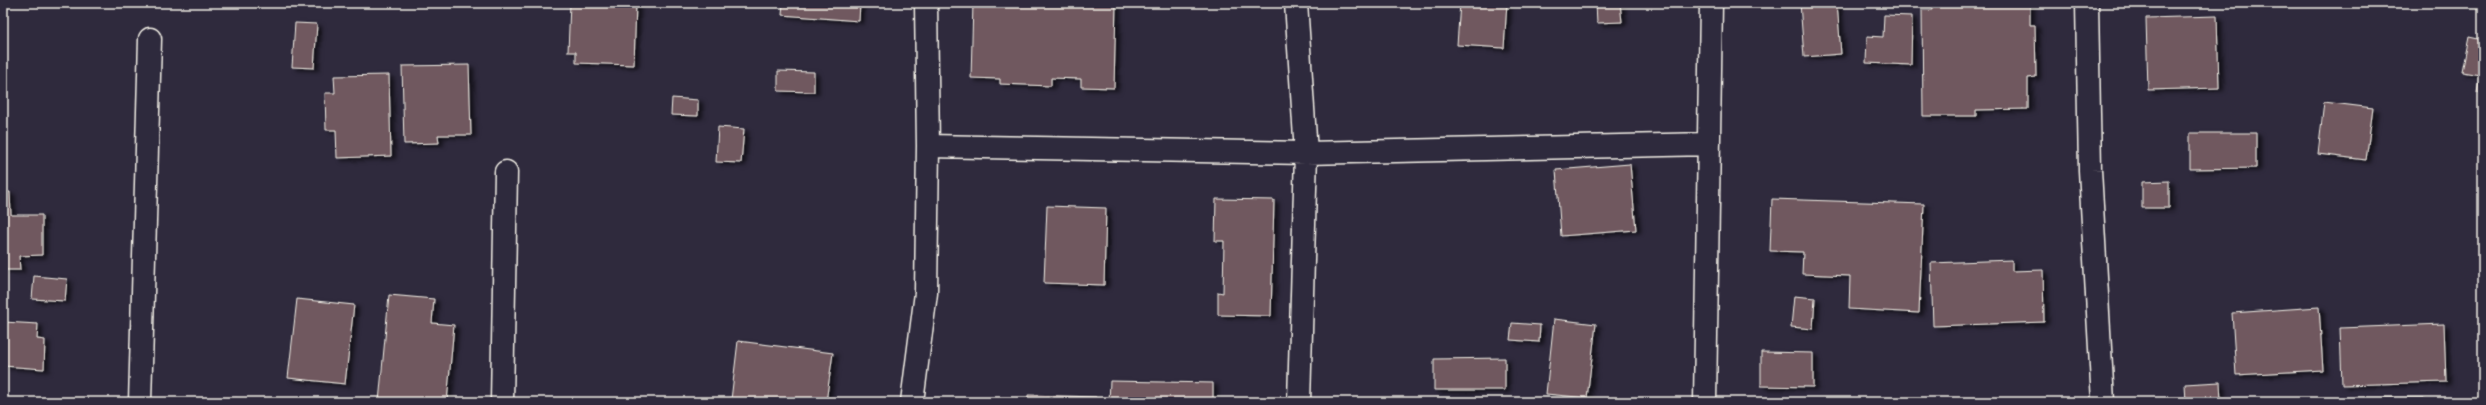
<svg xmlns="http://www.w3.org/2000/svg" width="2486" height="405" font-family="'Comic Neue',sans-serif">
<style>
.building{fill:#6f585f;stroke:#f4f1e8;filter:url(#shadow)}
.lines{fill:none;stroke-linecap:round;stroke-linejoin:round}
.street-casing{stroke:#f4f1e8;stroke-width:25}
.street{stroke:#2f2a3d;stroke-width:22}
</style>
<defs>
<filter id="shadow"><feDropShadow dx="4.5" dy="2.5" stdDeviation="2" flood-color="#0009"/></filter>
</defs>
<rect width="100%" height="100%" fill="#2f2a3d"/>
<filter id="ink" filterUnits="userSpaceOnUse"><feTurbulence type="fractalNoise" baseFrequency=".025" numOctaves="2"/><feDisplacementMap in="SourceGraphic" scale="8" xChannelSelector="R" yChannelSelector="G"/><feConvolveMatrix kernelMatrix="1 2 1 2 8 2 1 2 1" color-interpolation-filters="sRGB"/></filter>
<g filter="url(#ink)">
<path class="building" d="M570 3H636L634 65 576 63V52H568Z
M783 3H860L859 21 782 15Z
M973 3H1116L1114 88 1081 87V79L1051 78V86L1000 84V79L971 78Z
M1460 3H1507L1504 48 1457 45Z
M1596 3H1620L1622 22 1597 23Z
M1800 3H1837L1841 54 1804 57Z
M1932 3H2030V25H2035L2036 77 2028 78V109L1976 110V116H1923L1922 10H1932Z
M1884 15 1912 16 1911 65 1866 63 1867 36 1883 37Z
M2217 16 2219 88 2148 90 2146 18Z
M295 23 317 24 314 68 292 67Z
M2469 37 2483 40V94L2477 93 2480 75 2462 72Z
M469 65 471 135H438L439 143 404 144 402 66Z
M778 71 814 72V92L778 91Z
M389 75 391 156 337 158 336 130H326L325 93H335L334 76Z
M672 98 698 100V116L671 115Z
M2324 102 2373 108 2366 160 2318 154Z
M718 127 744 129 741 163 716 162Z
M2190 133H2256V168L2190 169Z
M1630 164 1636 230 1561 236 1556 170Z
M2169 181V208H2142V182Z
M3 192H10L11 215H42V255L19 256 20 270H3Z
M1216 199 1274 200 1271 316 1218 315V292L1223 293 1224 241H1215Z
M1772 199 1924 204 1919 313 1849 309 1850 276 1802 274 1803 252 1770 251Z
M1047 206 1106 208 1104 285 1044 283Z
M2012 260V271L2043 270 2044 322 1933 326 1931 263Z
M34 276 67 279 65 301 32 299Z
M389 295 434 299 432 323 454 325 447 402H379Z
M1794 296 1815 298 1813 329 1791 327Z
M297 299 354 305 345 384 288 378Z
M2319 307 2323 370 2236 375 2232 313Z
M1554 319 1596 324 1587 398 1546 394Z
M3 322 38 324 37 339 45 340 44 369 3 366Z
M1512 323 1540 325 1539 342 1510 340Z
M2444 324 2446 382 2342 385 2340 328Z
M738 341 833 353 826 402 731 400Z
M1761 352 1813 353V387L1761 386Z
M1505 358V390H1434V359Z
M1110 381 1213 383V402H1109Z
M2220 382 2221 402H2186L2185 384Z
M1028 395 1096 397V402H1028Z
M235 398 259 402H234Z
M2336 398H2424V402H2336Z"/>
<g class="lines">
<g class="street-casing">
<path id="street" d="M1296 3 1306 153 1299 402
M2087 3 2090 170 2103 402
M928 146 1306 153 1709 144
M140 402 150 39
M502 402 506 172
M912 402 926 293 928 146 926 3
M1705 402 1711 3"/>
</g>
<use href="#street" class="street"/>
</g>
</g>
<rect width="2486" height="405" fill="none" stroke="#2f2a3d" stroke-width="16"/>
<rect x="8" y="8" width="2470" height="389" fill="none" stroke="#f4f1e8" stroke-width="1.5" filter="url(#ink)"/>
</svg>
